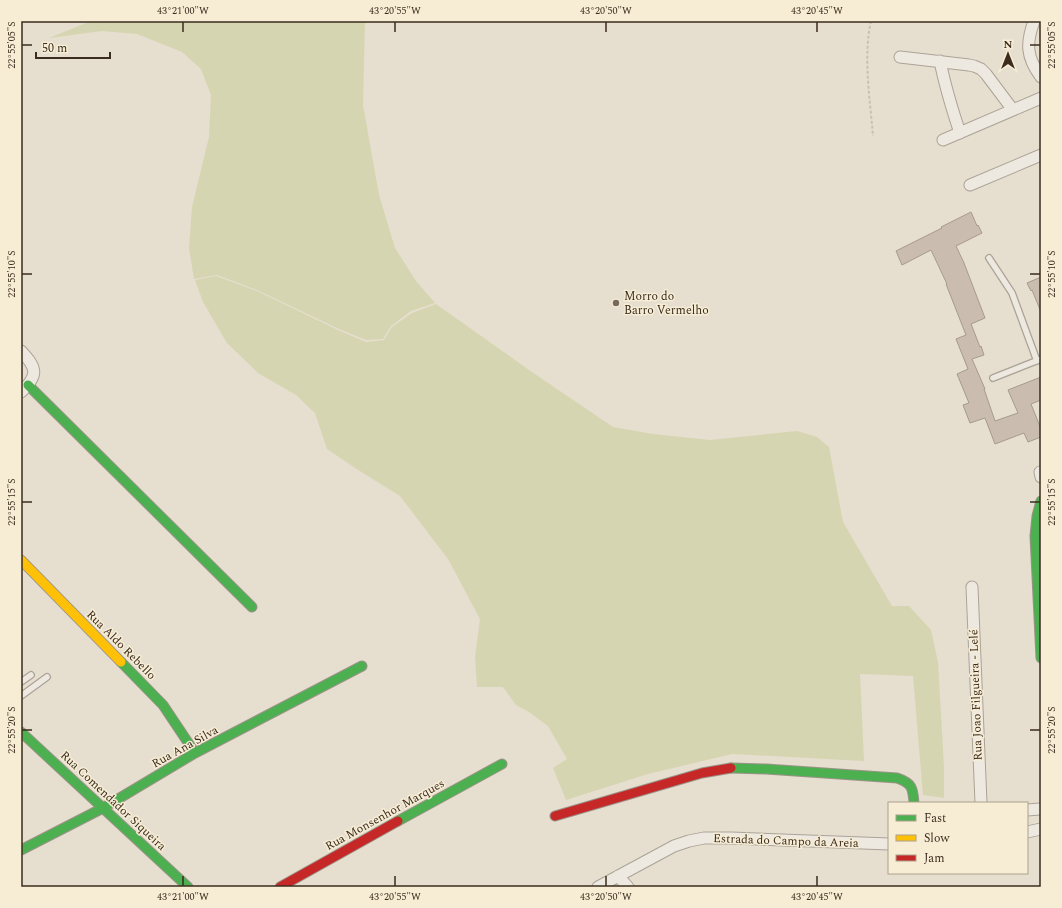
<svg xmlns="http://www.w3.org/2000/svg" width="1062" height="908" font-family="Spectral,serif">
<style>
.green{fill:#d6d5b1}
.building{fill:#cabdb0;stroke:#a69a8e}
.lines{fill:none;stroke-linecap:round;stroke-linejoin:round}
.lane-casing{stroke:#aba397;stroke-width:8}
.street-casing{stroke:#aba397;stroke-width:13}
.fast-casing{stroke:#9b9388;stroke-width:11}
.slow-casing{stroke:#9b9388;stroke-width:11}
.jam-casing{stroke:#9b9388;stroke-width:11}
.path{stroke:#c7c0b7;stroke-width:2;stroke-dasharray:3 2;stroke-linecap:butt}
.lane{stroke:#eee9e0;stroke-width:5.5}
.street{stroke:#eee9e0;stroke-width:11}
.fast{stroke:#4caf50;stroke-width:9}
.slow{stroke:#ffc107;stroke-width:9}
.jam{stroke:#c62828;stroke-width:9}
.ticks{fill:none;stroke:#3b2c1e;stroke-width:1.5}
.poi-dot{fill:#776a5c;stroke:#f7edd5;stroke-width:1.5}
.labels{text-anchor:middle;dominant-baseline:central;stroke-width:3;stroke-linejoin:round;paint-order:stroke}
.poi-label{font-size:12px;fill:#3b2c1e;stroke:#f7edd5;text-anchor:start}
.street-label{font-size:12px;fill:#3b2c1e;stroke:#f7edd5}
.neatline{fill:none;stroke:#3b2c1e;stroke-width:1.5}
.ticks-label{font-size:10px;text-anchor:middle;fill:#3b2c1e}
</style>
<rect width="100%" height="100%" fill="#e6decf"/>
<path class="green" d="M91 21H365L363 105 379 195 395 248 416 281 435 303 411 311 391 326 383 339 366 340 339 329 257 290 217 275 194 279 189 248 192 207 209 137 211 95 201 69 182 52 137 34 102 31 49 38Z
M216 276 257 291 338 330 366 342 384 340 392 327 412 313 436 304 529 370 613 427 653 434 710 440 797 431 817 437 829 447 843 522 892 606H909L931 630 938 662 944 767V798L923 795 913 676 860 674 864 761 732 754 648 774 566 800 553 768 567 759 548 726 529 712 516 705 503 687H477L475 657 480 619 448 559 400 496 355 468 327 449 315 413 296 395 258 373 227 343 203 302 195 280Z"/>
<path class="building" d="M971 212 977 226 978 225 982 233 956 246 964 263 985 318 971 324 980 347 981 346 984 355 972 359 985 389H984L995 421 1018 413 1008 390 1041 377V400L1031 404 1041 429V437L1028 442 1024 433 995 444 985 418 970 423 963 405 969 403 957 374 968 369 956 339 966 335 946 284H947L931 250 902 265 896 251 942 228 941 227Z
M1041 277V312L1032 290 1031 291 1027 283Z"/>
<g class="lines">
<g class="lane-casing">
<path id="lane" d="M989 258 1012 293 1037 361
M993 378 1041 359
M21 682 31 675
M21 696 47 677"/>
</g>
<g class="street-casing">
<path id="street" d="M1034 21C1026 43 1026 57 1041 77
M900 57 969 65 974 66 981 69 986 74 1013 110
M940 61C945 86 952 109 960 133
M943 140 1041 98
M970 185 1041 155
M21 351C37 368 39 375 21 392
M1040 472 1041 477
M972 587 981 803
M1027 810 1040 809
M1027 832 1041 829
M618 876 628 887
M598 887 674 846 689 841 704 838H731L889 844"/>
</g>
<g class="fast-casing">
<path id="fast" d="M28 385 252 607
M1041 501 1037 516 1035 536 1041 658
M121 662 163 705 195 753
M21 732 188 887
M731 768 766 769 897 778C912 783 913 788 914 803
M398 821 502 764
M21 850 103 808 195 753 362 666"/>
</g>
<g class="slow-casing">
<path id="slow" d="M21 560 121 662"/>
</g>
<g class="jam-casing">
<path id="jam" d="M555 816 702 773 731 768
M280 887 398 821"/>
</g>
<path class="path" d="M871 21C863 56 870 99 873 136"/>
<use href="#lane" class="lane"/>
<use href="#street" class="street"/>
<use href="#fast" class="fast"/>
<use href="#slow" class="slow"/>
<use href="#jam" class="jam"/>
</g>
<path class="ticks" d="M183 22V32M395 22V32M606 22V32M817 22V32M22 45H32M1030 45H1040M22 274H32M1030 274H1040M22 502H32M1030 502H1040M22 730H32M1030 730H1040M183 876V886M395 876V886M606 876V886M817 876V886"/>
<circle class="poi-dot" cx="616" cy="303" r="4"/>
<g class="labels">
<g class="poi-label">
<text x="624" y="296">Morro do<tspan x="624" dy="14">Barro Vermelho</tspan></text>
</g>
<g class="street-label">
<text transform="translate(121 645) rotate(45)">Rua Aldo Rebello</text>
<text transform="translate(976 695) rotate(-92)">Rua Joao Filgueira - Lelé</text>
<text transform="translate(185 747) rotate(-29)">Rua Ana Silva</text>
<text transform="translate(113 801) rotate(43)">Rua Comendador Siqueira</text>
<text transform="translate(385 815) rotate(-29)">Rua Monsenhor Marques</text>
<text transform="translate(786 841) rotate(2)">Estrada do Campo da Areia</text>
</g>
</g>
<rect width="1062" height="908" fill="none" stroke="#f7edd5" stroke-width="44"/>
<rect x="888" y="802" width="140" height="72" fill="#f7edd5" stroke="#aca08c"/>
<rect x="896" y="815" width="20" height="6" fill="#4caf50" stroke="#aca08c"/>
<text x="924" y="822" font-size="12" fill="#3b2c1e">Fast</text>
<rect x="896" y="835" width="20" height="6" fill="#ffc107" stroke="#aca08c"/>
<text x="924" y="842" font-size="12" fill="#3b2c1e">Slow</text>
<rect x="896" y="855" width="20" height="6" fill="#c62828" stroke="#aca08c"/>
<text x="924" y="862" font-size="12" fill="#3b2c1e">Jam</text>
<g transform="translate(1008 54)" stroke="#f7edd5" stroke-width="3" paint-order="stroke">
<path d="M0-3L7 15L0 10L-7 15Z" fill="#3b2c1e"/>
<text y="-6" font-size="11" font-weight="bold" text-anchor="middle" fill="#3b2c1e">N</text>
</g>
<path d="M36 52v6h74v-6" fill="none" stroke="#3b2c1e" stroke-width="2"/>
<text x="42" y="52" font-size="12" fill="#3b2c1e" stroke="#f7edd5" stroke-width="3" paint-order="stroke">50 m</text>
<rect x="22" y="22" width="1018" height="864" class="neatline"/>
<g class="ticks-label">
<text x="183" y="14">43°21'00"W</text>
<text x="395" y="14">43°20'55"W</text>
<text x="606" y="14">43°20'50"W</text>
<text x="817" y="14">43°20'45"W</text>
<text transform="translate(11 45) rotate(-90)" y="4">22°55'05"S</text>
<text transform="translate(1051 45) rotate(-90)" y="4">22°55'05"S</text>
<text transform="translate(11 274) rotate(-90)" y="4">22°55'10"S</text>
<text transform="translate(1051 274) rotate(-90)" y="4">22°55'10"S</text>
<text transform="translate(11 502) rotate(-90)" y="4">22°55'15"S</text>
<text transform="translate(1051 502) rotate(-90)" y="4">22°55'15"S</text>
<text transform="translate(11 730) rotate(-90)" y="4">22°55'20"S</text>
<text transform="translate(1051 730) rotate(-90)" y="4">22°55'20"S</text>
<text x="183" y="900">43°21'00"W</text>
<text x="395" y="900">43°20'55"W</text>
<text x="606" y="900">43°20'50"W</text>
<text x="817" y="900">43°20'45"W</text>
</g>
</svg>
